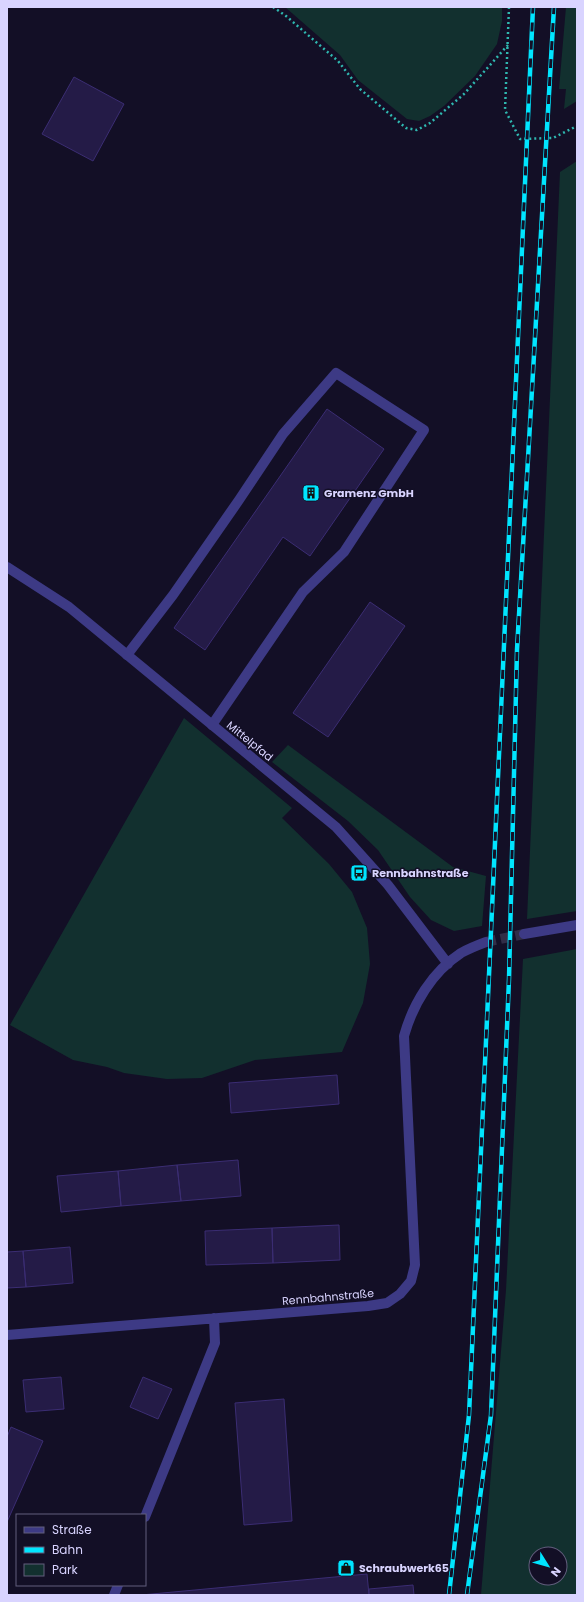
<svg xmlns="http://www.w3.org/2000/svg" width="584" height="1602" font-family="Poppins,sans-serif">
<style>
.green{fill:#12302f;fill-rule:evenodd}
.building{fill:#241b47;stroke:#3b2d73}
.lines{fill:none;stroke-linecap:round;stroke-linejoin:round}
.minor-tunnel{stroke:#312d47;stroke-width:10;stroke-dasharray:10 5;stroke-linecap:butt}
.path{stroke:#2fb8b0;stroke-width:2.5;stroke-dasharray:2 3;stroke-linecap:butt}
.service{stroke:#3d3a85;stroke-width:10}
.minor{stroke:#3d3a85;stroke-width:10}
.rail-casing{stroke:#00e5ff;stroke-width:4.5}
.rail{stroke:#130f26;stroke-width:3;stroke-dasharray:9;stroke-linecap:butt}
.labels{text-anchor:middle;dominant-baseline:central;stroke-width:3;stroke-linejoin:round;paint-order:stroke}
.poi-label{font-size:11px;font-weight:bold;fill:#d9d4ff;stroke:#130f26;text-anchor:start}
.street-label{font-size:11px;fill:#d9d4ff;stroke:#130f26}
</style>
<rect width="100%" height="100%" fill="#130f26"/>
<path class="green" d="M285 7H502V21L497 44 475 76 444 106 430 116 419 121 407 119 358 80 340 55Z
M566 7H577V101L564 109 566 89H559Z
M577 161V911L527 919 560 172Z
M184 718 292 808 282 818 329 864 352 892 367 928 370 964 363 1003 342 1052 255 1060 202 1078 167 1079 124 1073 107 1067 73 1060 10 1025Z
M288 745 453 867 486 876 482 926 454 931 431 920 410 897 378 850 348 821 272 762Z
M577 949V1595H481L506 1290 523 959ZM536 1554H560V1578H536Z"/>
<path class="building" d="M74 77 124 104 93 161 42 134Z
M327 409 384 449 310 556 283 537 205 650 174 628Z
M370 602 405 626 328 737 293 713Z
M337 1075 339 1104 231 1113 229 1083Z
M238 1160 241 1196 181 1201 177 1165Z
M177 1165 181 1201 121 1206 118 1171Z
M118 1171 121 1206 61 1212 57 1176Z
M339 1225 340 1260 273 1263 272 1228Z
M272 1228 273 1263 206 1265 205 1231Z
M70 1247 73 1283 26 1287 23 1251Z
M23 1251 26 1287 7 1288V1252Z
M61 1377 64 1409 26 1412 23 1380Z
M143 1377 172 1389 158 1419 130 1407Z
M284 1399 292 1521 244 1525 235 1403Z
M11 1427 43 1441 7 1522V1437Z
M367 1574 369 1595H141Z
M413 1585 414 1595H369V1589Z"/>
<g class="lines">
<path class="minor-tunnel" d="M486 942 524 934"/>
<path class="path" d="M273 7 286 16 338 61 360 89 406 128 417 130 430 123 464 94 508 45
M509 7 505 110 520 139 553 138 577 126"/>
<path class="service" d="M127 655 173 595 239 500 283 434 336 373 424 430 344 552 303 592 212 725"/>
<path class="minor" d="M7 567 69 607 336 827 388 885 448 964
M524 934 577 925
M7 1335 368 1306 387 1303 400 1294 411 1281 415 1265 404 1036C413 1004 432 972 461 953 468 949 478 945 486 942
M145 1517 215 1343 214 1318
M114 1595 118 1585"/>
<g class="rail-casing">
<path id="rail" d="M449 1595 469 1415 533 7
M467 1595 491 1415 509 979 517 650 554 7"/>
</g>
<use href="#rail" class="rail"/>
</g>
<defs>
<g id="building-square" transform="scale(0.9)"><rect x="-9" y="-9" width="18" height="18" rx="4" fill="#00e5ff" stroke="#130f26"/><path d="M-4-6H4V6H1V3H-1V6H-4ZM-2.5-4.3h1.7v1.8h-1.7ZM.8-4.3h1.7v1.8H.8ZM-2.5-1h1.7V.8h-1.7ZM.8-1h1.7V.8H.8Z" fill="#111"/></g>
<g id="bus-square" transform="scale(0.9)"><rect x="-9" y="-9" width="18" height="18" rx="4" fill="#00e5ff" stroke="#130f26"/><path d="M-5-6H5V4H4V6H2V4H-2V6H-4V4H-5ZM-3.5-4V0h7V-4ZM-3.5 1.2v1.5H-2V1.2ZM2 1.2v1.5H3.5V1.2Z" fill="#111"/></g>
<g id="shop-square" transform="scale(0.9)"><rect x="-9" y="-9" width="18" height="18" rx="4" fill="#00e5ff" stroke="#130f26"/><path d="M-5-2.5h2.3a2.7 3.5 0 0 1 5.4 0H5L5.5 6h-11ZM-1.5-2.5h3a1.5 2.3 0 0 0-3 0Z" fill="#111"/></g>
</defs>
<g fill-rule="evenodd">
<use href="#building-square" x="311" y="493"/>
<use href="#bus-square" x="359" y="873"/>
<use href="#shop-square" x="346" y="1568"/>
</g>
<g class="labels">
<g class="poi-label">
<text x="324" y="493">Gramenz GmbH</text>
<text x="372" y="873">Rennbahnstraße</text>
<text x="359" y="1568">Schraubwerk65</text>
</g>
<g class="street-label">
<text transform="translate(250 741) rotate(39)">Mittelpfad</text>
<text transform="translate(328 1297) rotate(-5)">Rennbahnstraße</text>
</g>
</g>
<rect width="584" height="1602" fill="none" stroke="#d9d4ff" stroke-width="16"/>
<rect x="16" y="1514" width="130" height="72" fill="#130f26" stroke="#625e7d"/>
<rect x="24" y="1527" width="20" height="6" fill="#3d3a85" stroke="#625e7d"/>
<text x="52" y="1534" font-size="12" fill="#d9d4ff">Straße</text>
<rect x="24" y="1547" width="20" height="6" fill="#00e5ff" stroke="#625e7d"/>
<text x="52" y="1554" font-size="12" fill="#d9d4ff">Bahn</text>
<rect x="24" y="1564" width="20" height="12" fill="#12302f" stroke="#625e7d"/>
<text x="52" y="1574" font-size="12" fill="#d9d4ff">Park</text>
<g transform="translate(548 1566) rotate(127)"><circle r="19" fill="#130f26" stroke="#625e7d"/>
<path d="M0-3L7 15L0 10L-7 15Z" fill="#00e5ff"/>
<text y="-6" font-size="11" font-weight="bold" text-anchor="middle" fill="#d9d4ff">N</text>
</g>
</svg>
